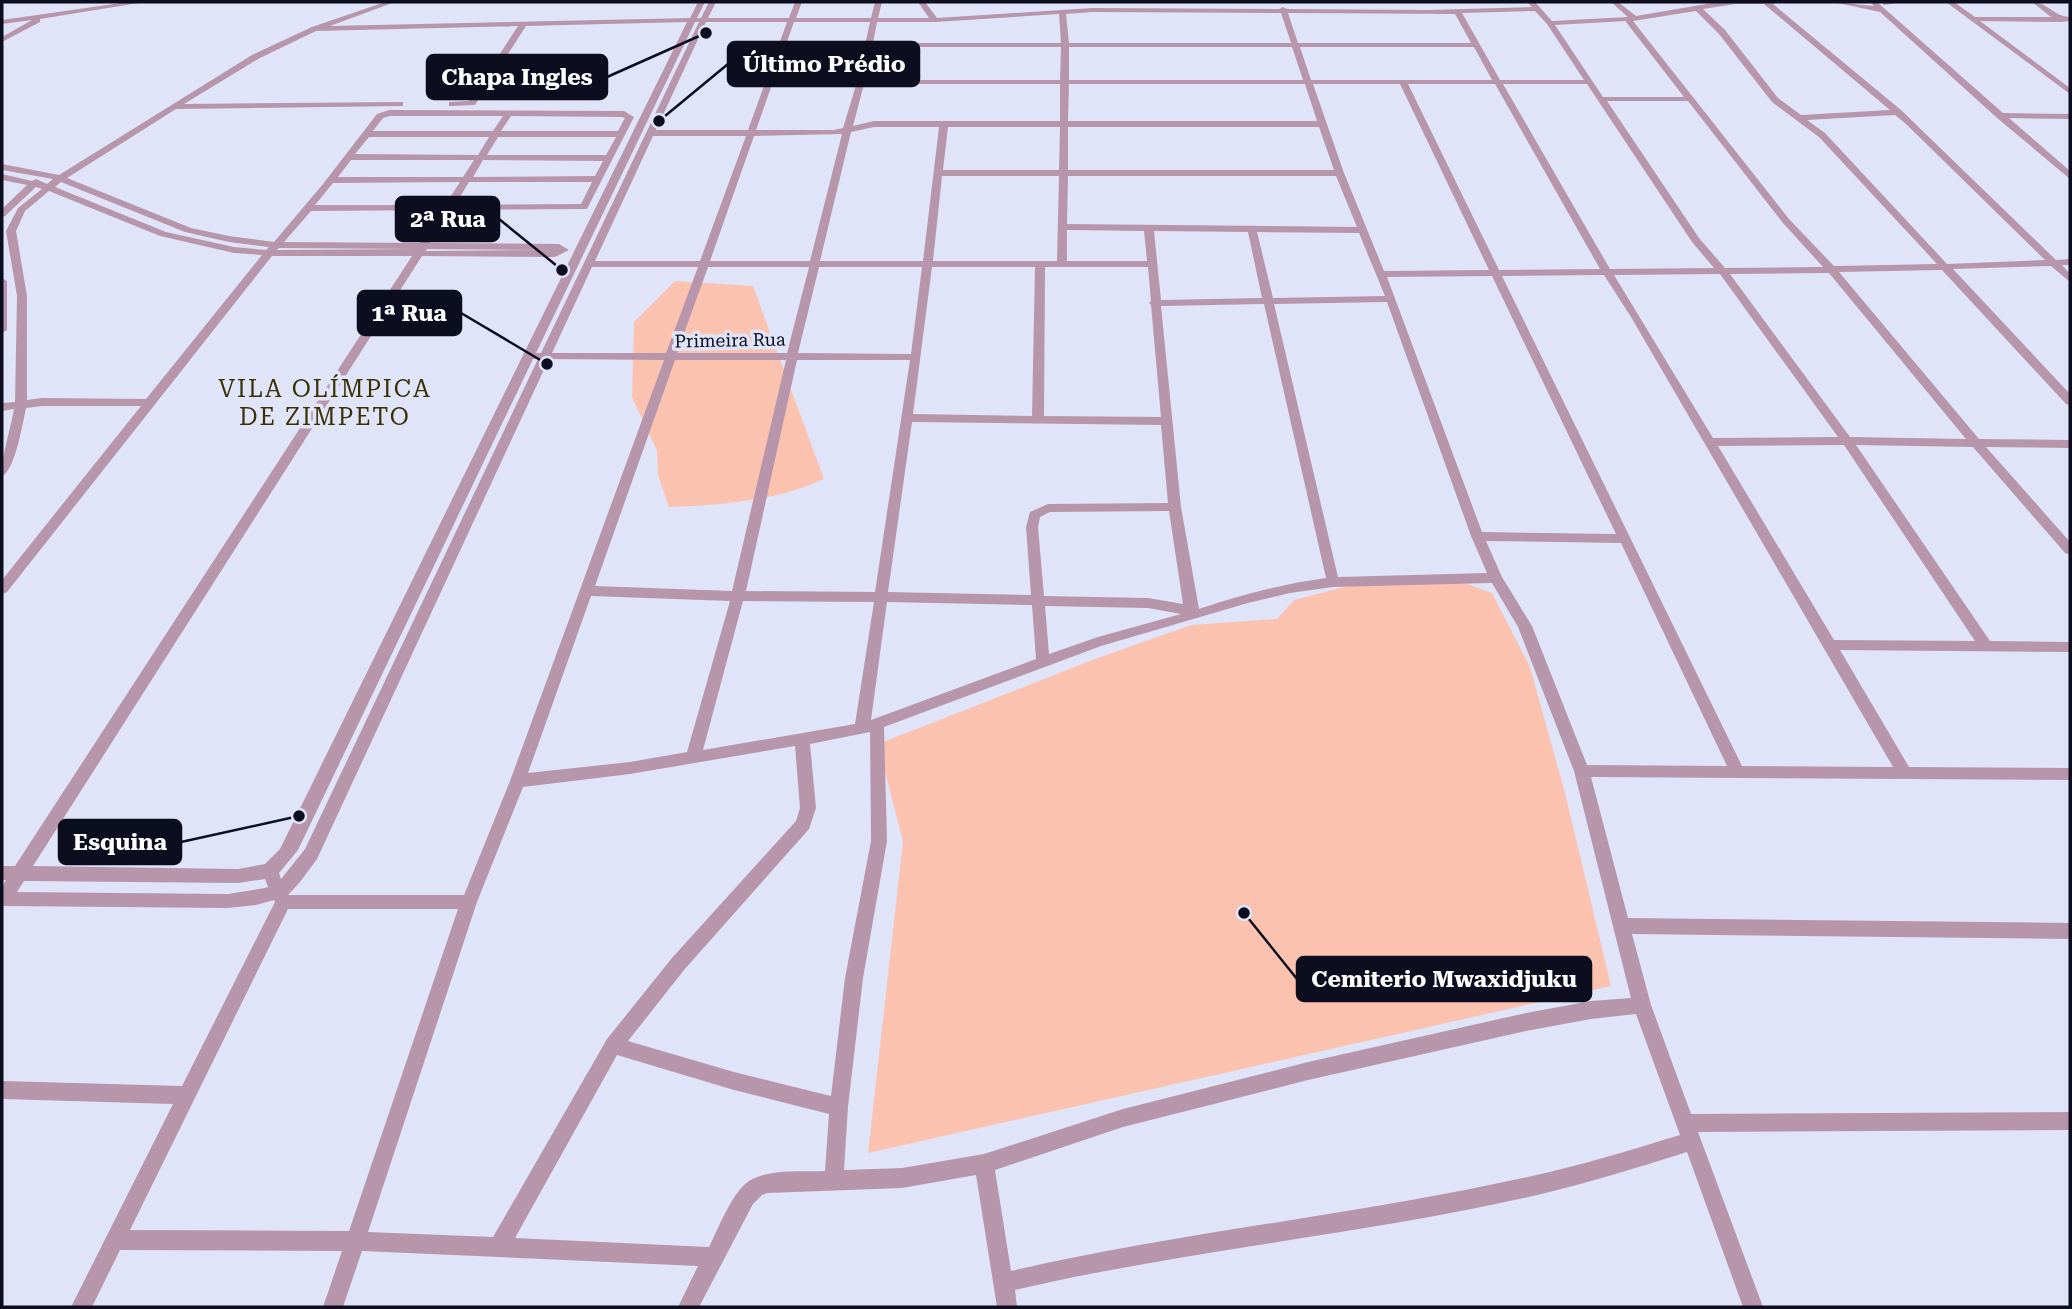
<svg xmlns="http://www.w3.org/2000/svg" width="2072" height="1309" font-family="'Roboto Serif',serif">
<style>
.green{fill:#fcc2b0}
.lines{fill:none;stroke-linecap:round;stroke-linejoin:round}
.minor{fill:#b796ac;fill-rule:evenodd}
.labels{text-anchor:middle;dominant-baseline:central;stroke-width:7;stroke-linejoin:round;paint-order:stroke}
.far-street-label{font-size:18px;fill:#0c0e1f;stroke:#e0e4f9}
.quarter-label{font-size:24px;letter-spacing:2px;fill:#393004;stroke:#e0e4f9}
.leader{fill:none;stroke:#0c0e1f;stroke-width:2.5}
.callout-dot{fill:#0c0e1f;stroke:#e0e4f9;stroke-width:2.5}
.callout{fill:#0c0e1f;stroke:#0c0e1f;stroke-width:2.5}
.callout-label{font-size:23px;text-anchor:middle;font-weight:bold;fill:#fff}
</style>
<rect width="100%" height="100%" fill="#e0e4f9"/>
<path class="green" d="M675 281 753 286 824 479C776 501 721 505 669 507L658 475 657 451 632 397 634 322Z
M1450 578 1492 593 1530 667 1565 793 1611 986 868 1153 903 841 878 744 1095 659 1191 625 1277 619 1294 600 1348 586Z"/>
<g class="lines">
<path class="minor" d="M128 2H145L40 19V22L2 42V37L32 20 2 24V20Z
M385 2H395L330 26 690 18 698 2H705L697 18H701L709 2H716L708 18H789L795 2H802L796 18H871L875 2H882L878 18H929L918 2H925L937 18 1092 8 1279 9 1283 7 1287 9 1429 10 1532 7 1528 3 1535 2 1552 21 1628 17 1611 2H1618L1636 16 1718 2H1776L1773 4 1901 110 2056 260 2070 259V265H2062L2070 274V282L2051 266 1953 269 2070 394V405L2066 404 1942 270 1839 272 1979 439 2070 440V448L1986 447 2070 542V555L2065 553 1973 447 1856 445 1990 641 2070 642V652L1840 650 1909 767 2070 768V780L1591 777 1628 918 2070 923V939L1632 934 1651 1005 1691 1114 2070 1112V1130L1698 1132 1763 1307H1743L1687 1152C1636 1168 1585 1184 1533 1196 1362 1235 1186 1250 1015 1290L1017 1307H997L976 1175 902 1188 768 1193 762 1195 753 1204 699 1307H678L698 1266 362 1251 343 1307H323L342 1251 120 1250 92 1307H71L173 1104 2 1099V1081L182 1086 275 902 274 900 256 905 228 908 2 906V887L6 880H2V866H15L412 256H272L7 592 2 594V580L141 406H42L26 408C23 422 15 471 2 476 2 452 10 432 14 409L2 411V403L15 402 17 296 6 231 18 208 42 189 36 187 5 216 2 217V209L27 185 2 180V174L32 181 36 179 47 184 53 179 2 170V164L59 175 252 55 312 27ZM1735 4H1764L1890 110 1801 115 1778 98 1725 30 1703 9ZM1535 11 1547 24 1584 80H1500L1462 13ZM1696 11 1719 34 1772 102 1819 137 1937 264 1834 266 1789 219 1633 21ZM1092 12 1281 13 1291 43H1069L1066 14ZM1288 13 1455 14 1471 43H1298ZM1059 14 1061 43H873L877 22H935ZM1626 21V22L1684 97H1603L1555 25ZM687 22 280 849 265 864 238 869 33 866 422 256 555 257 569 250 559 244 430 243 451 210 587 209 634 117 624 111 389 110 377 114 323 184 274 242 229 236 191 228 67 178 176 109 403 106V102H400L184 104 258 59 316 31 518 26 469 101 449 102V106H452L475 105 526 26ZM695 22H699L541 353H536ZM706 22H787L748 130H656ZM794 22H870L857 82 843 128 834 130H756ZM872 47H1061L1060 80H866ZM1069 47H1292L1303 80H1069ZM1300 47H1474L1492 80H1311ZM864 84H1060V121H874L853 126ZM1069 84H1305L1317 121H1068ZM1313 84H1400L1489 270 1384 271 1344 173ZM1408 84H1495L1600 269 1499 270ZM1503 84H1587L1692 242 1714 268 1610 269ZM1607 101H1688L1783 223 1823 267 1725 268 1699 238ZM1895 115 1906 124 2045 260 1947 264 1825 133 1807 120ZM390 116H503L493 131H373L383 118ZM511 116 622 117 625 118 618 131H501ZM874 127H939L923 261H820L851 132ZM948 127H1060L1059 170H943ZM1068 127H1319L1334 170H1068ZM842 134 810 261H710L754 136ZM653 136H746L700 261H595ZM369 137H489L478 155 355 154ZM498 137H616L606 155H487ZM351 160H474L463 177H338ZM483 160 603 161 595 176 473 177ZM942 176H1059L1057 261H933ZM1068 176H1336L1357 227 1067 224ZM61 182 185 232 229 242 269 247 266 250 234 247 166 232 55 187ZM460 182 445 205H315L333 183ZM469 182H592L581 204 455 205ZM49 191 160 236 234 253 262 255 146 399 42 398 27 400V296L16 231 25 211ZM442 210 420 243 284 242 311 211ZM1067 230 1144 231 1147 261H1067ZM1154 231 1248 232 1262 298 1161 300ZM1257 232 1359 233 1385 296 1273 298ZM279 248 416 249 277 250ZM427 249 556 250 426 251ZM592 267H698L666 353H552ZM708 267H809L787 353H677ZM819 267H922L911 354 798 353ZM932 267H1035L1032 416 913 414ZM1045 267H1148L1151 301 1149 303 1151 305 1161 417 1044 416ZM1829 273 1966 439 1850 437 1730 274ZM1720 274 1838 437 1713 438 1614 275ZM1604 275 1631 317 1893 767 1742 766 1502 276ZM1492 276 1616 534 1482 532 1387 277ZM1387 302 1471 536 1487 573 1338 577 1274 304ZM1264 304 1326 578C1282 584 1241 595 1199 609L1181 507 1161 306ZM533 359H538L305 849 281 879 279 873 298 850ZM549 359 664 360 510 781 464 895H288L300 882 317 859ZM675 360H786L732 591 595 586ZM797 360H910L875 592 746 591ZM912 422 1161 425 1168 503 1048 504 1030 512 1026 527 1031 595 888 592ZM1844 445 1975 641 1834 640 1718 446ZM1169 511 1183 604 1148 598 1044 596 1038 527 1040 517 1050 512ZM1486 541 1621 543 1727 766 1587 765 1532 626 1502 577ZM1492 583 1518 627 1574 771 1631 998 1591 1001 1526 1013 1308 1062 1123 1109 984 1154 902 1168 844 1170 848 1107 863 978 887 841 884 727 1101 646 1248 603 1290 593 1333 587ZM591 596 730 601 687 752 630 762 528 773ZM743 601 874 602 855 724 703 750ZM887 602 1032 605 1036 659 871 720ZM1045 606 1148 608 1181 614 1098 637 1049 654ZM870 732 871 841 845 978 831 1096 734 1072 628 1041 684 970 809 829 816 808 810 744ZM795 746 800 808 796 821 672 958 607 1039 493 1237 368 1232 477 902 523 787 630 774ZM265 879 268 887 265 888 228 894 17 892 24 881 238 883ZM288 909H458L349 1231 130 1230ZM1636 1014 1680 1135C1631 1150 1582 1165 1532 1176 1360 1215 1184 1231 1011 1271L995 1170 1123 1127 1308 1080 1526 1031 1591 1019ZM617 1055 734 1090 829 1114 825 1171C801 1172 770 1168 749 1181 733 1191 718 1229 709 1247L515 1238Z
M1833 2 1874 6 1870 2H1877L2003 113 2070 114V119L2009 118 2070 171V179L1996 117 1880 12Z
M1881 2H1904L1884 5Z
M1946 2H1954L1975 17H2051L2032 2C2047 2 2055 17 2070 17V21L2061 22 1980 21 2070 88V94Z
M2 278 7 281V330L2 333Z"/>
</g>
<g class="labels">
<g class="far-street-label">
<text transform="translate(730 340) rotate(-1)">Primeira Rua</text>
</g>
<g class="quarter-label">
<text x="325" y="389">VILA OLÍMPICA<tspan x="325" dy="28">DE ZIMPETO</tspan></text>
</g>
</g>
<path class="leader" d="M659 121L728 64M706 33L607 77M562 270L499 219M547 364L461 313M299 816L181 842M1244 913L1297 979"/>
<g class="callout-dot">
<circle cx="659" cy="121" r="7"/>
<circle cx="706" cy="33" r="7"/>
<circle cx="562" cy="270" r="7"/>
<circle cx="547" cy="364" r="7"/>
<circle cx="299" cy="816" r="7"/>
<circle cx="1244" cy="913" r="7"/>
</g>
<g class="callout">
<rect x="728" y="42" width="191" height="44" rx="7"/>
<rect x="427" y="55" width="180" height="44" rx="7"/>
<rect x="396" y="197" width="103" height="44" rx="7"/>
<rect x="358" y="291" width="103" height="44" rx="7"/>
<rect x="59" y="820" width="122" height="44" rx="7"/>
<rect x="1297" y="957" width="294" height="44" rx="7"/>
</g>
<g class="callout-label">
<text x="824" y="72">Último Prédio</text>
<text x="517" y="85">Chapa Ingles</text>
<text x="448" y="227">2ª Rua</text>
<text x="409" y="321">1ª Rua</text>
<text x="120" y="850">Esquina</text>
<text x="1444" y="987">Cemiterio Mwaxidjuku</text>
</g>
<rect width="2072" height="1309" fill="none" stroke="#0c0e1f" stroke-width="7"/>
</svg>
